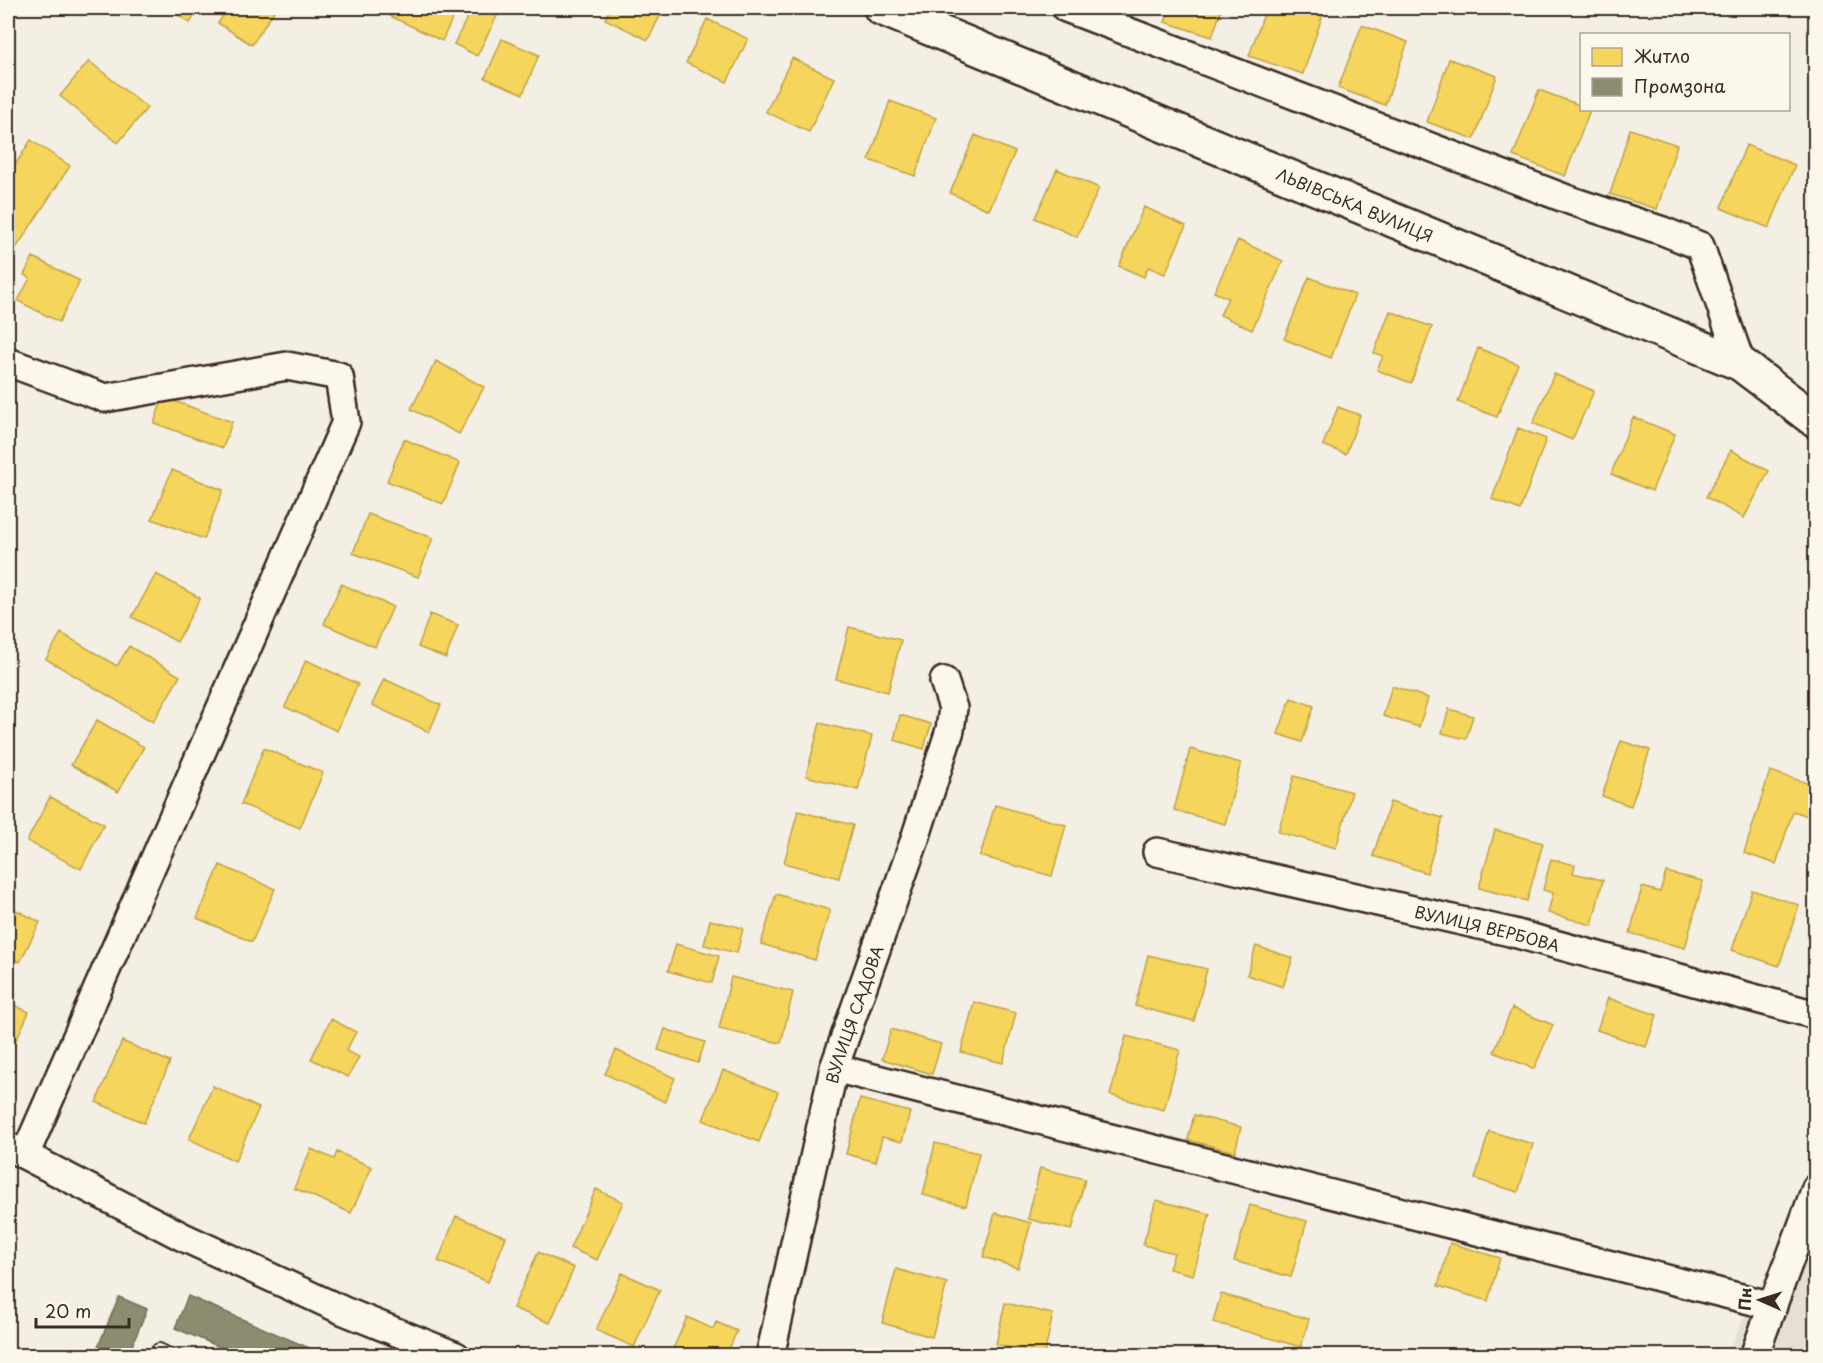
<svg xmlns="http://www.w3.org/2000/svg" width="1823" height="1363" font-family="'Playpen Sans',sans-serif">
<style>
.built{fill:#e5dfd4}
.homes{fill:#f6d55c;stroke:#bea249;stroke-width:1.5}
.industry{fill:#8c8c6e;stroke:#746f56;stroke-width:1.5}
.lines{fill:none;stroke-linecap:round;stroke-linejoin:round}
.service-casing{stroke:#3b2a1e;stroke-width:18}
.minor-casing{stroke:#3b2a1e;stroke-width:32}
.tertiary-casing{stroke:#3b2a1e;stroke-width:38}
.service{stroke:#fbf7ec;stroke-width:14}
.minor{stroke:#fbf7ec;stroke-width:27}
.tertiary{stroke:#fbf7ec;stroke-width:33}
.labels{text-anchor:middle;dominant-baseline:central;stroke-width:6;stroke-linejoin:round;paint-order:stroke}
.street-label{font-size:16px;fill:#3b2a1e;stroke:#fbf7ec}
</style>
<rect width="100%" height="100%" fill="#f3efe4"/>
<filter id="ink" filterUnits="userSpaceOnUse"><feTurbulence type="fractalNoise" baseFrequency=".0167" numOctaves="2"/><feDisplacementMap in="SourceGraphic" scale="12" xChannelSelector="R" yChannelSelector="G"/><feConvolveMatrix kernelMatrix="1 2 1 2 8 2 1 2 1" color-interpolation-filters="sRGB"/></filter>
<g filter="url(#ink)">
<path class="built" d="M1815 1176V1355H1726Z"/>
<path class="homes" d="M168 8H200L190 23Z
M228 8H276L252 45 218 23Z
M394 8H457L442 41 390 16Z
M472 8H501L477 56 454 44Z
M610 8H664L648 40 605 19Z
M1170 8H1222L1212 37 1165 22Z
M1266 8H1325L1303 74 1249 56Z
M707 19 748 39 727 82 686 63Z
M1362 25 1408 42 1385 105 1338 88Z
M502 39 539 55 523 94 485 78Z
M792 58 834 78 809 132 766 112Z
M1449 59 1497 76 1474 139 1427 122Z
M89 61 147 108 118 143 60 96Z
M1539 90 1582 106V110H1590L1565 176 1513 156Z
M890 101 936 118 915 176 869 160Z
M1630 129 1677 145 1657 209 1610 194Z
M975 135 1015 152 989 210 950 193Z
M31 140 70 166 15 250 8 245V176Z
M1746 145 1795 165 1769 228 1721 208Z
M1057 169 1099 188 1077 237 1035 218Z
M1144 207 1186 226 1165 274 1148 267 1144 277 1119 266Z
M1238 240 1283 261 1252 330 1220 315 1228 298 1214 292Z
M33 257 80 281 59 322 18 301 30 278 24 275Z
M1309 277 1355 295 1331 358 1284 339Z
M1390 311 1432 327 1411 383 1377 370 1383 356 1374 353Z
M1478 348 1518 364 1497 417 1458 402Z
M436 361 484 387 459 434 411 409Z
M1554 374 1594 391 1572 440 1533 423Z
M163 397 232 422 223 448 154 423Z
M1338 407 1360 415 1346 454 1323 445Z
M1633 417 1675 434 1652 491 1611 474Z
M1518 428 1546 439 1520 510 1492 499Z
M404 439 460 463 443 504 387 481Z
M1731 450 1769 471 1744 518 1706 497Z
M172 470 223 490 204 539 152 519Z
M368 514 433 538 418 577 353 553Z
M156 574 200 598 177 642 132 617Z
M341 584 393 607 375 647 324 624Z
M430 614 458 625 446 658 418 647Z
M849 627 901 640 888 692 836 679Z
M61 633 117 666 129 646 180 676 153 722 46 659Z
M306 660 358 684 337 731 285 707Z
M384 679 441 705 429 732 372 705Z
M1392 686 1428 698 1419 727 1383 716Z
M1291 698 1314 706 1302 742 1278 734Z
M1449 709 1473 716 1466 739 1442 733Z
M900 715 931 724 924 749 894 740Z
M97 720 144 747 118 792 71 765Z
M820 723 872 736 858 790 806 776Z
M1621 741 1650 750 1631 806 1602 796Z
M264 748 323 773 300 828 241 804Z
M1190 749 1241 763 1225 824 1174 810Z
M1770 771 1816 786 1814 818 1793 811 1776 864 1744 853Z
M1294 776 1352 792 1336 848 1278 832Z
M50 797 104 824 81 869 27 841Z
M1390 802 1443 818 1427 873 1373 856Z
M995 805 1066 825 1052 876 980 856Z
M798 811 853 825 839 878 784 863Z
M1495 830 1543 843 1527 901 1479 888Z
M1551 859 1575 865 1573 873 1603 880 1592 925 1548 913 1553 893 1543 890Z
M220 865 275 889 252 942 197 918Z
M1666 872 1703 881 1685 948 1630 933 1642 887 1660 892Z
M1752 890 1799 905 1779 966 1732 950Z
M776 894 830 910 815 960 761 944Z
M10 907 40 922 20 962 8 956V912Z
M710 920 743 928 737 953 704 945Z
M676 944 719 956 712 983 668 971Z
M1256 946 1293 958 1283 987 1247 975Z
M1148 955 1207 969 1194 1021 1135 1006Z
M731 977 793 992 781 1043 719 1029Z
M1608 998 1657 1015 1646 1047 1597 1030Z
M8 1002 29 1012 8 1058Z
M974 1002 1016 1013 1003 1063 961 1052Z
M1512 1008 1553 1025 1534 1069 1494 1052Z
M331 1019 356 1032 346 1051 359 1057 348 1077 311 1059Z
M665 1029 705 1042 698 1063 658 1050Z
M891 1029 941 1044 932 1074 882 1059Z
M1126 1036 1180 1050 1164 1110 1110 1095Z
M122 1041 170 1062 144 1123 96 1102Z
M616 1050 675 1078 665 1102 605 1074Z
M723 1070 778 1092 759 1142 703 1120Z
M213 1086 259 1108 235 1161 189 1139Z
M860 1099 910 1112 902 1142 882 1137 876 1162 846 1154Z
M1194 1115 1241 1127 1235 1152 1188 1140Z
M1489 1131 1533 1144 1518 1192 1475 1179Z
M935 1143 979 1153 966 1206 923 1195Z
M311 1149 334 1159 337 1152 372 1167 351 1213 294 1188Z
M1040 1168 1085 1179 1072 1230 1028 1219Z
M596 1189 623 1202 597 1260 570 1248Z
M1156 1200 1210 1214 1193 1275 1169 1269 1174 1253 1143 1245Z
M1250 1205 1307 1221 1291 1277 1234 1261Z
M995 1213 1031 1223 1018 1268 983 1257Z
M456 1216 506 1237 488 1282 438 1261Z
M1450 1243 1500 1258 1488 1301 1438 1286Z
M538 1252 574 1268 550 1323 513 1308Z
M896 1269 947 1283 932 1337 882 1323Z
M622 1273 660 1290 634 1347 596 1330Z
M1221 1294 1309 1319 1301 1347 1213 1322Z
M1005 1303 1053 1314 1044 1356H1011L1013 1348 996 1344Z
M687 1317 713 1329 716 1322 737 1331 726 1356H670Z"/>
<path class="industry" d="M188 1296 328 1356H241L175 1328Z
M119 1297 147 1309 128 1356H94Z"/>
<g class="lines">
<g class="service-casing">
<path id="service" d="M159 1351 169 1356"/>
</g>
<g class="minor-casing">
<g id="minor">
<path d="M1066 8 1572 201 1663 231 1700 246 1741 364"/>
<path d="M8 362 105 398 287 366 339 376 346 422 25 1155"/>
<path id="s1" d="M1157 852 1510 932 1816 1015"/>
<path d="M834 1068 1773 1306"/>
<path d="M9 1147 183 1237 344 1311 456 1356"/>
<path id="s2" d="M770 1356 834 1068 914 842 950 730 953 708 944 681"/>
<path d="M1754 1356 1816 1188"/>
</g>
</g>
<g class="tertiary-casing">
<g id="tertiary">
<path id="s3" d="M881 8 1741 364 1816 421"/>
</g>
</g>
<use href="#service" class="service"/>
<use href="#minor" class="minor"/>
<use href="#tertiary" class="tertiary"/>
</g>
</g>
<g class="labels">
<g class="street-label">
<text stroke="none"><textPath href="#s3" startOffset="513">ЛЬВІВСЬКА ВУЛИЦЯ</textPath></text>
<text stroke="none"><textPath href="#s1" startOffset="339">ВУЛИЦЯ ВЕРБОВА</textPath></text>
<text stroke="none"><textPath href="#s2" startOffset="352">ВУЛИЦЯ САДОВА</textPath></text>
</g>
</g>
<rect width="1823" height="1363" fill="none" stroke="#fbf7ec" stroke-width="30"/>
<rect x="15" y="15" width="1793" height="1333" fill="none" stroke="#3b2a1e" stroke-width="2" filter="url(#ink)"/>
<rect x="1580" y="33" width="210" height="78" fill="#fbf7ec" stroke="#aea59a" stroke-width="1.5"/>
<rect x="1592" y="48" width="30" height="18" fill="#f6d55c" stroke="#aea59a" stroke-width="1.5"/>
<text x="1634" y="63" font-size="18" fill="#3b2a1e">Житло</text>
<rect x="1592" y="78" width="30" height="18" fill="#8c8c6e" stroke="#aea59a" stroke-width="1.5"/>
<text x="1634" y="93" font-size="18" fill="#3b2a1e">Промзона</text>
<g transform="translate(1760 1300) rotate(273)" stroke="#fbf7ec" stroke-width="4.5" paint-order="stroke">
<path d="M0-4.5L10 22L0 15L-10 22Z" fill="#3b2a1e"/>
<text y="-9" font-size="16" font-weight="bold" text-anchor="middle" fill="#3b2a1e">Пн</text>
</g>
<path d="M36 1318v9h93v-9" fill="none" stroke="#3b2a1e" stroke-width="3"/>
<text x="45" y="1318" font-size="18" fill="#3b2a1e" stroke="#fbf7ec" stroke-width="4.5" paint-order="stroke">20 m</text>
</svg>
